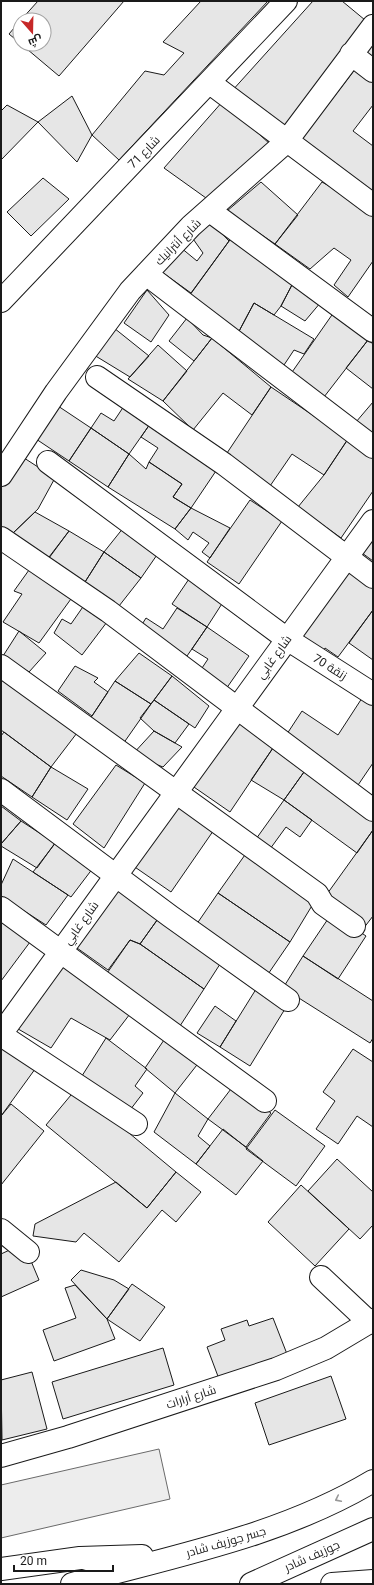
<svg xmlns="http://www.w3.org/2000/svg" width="374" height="1585" font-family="Roboto,Cairo,sans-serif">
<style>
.built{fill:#ededed;stroke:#6a6a6a}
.building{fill:#e6e6e6;stroke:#1a1a1a}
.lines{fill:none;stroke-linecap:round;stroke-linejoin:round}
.minor-casing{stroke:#1a1a1a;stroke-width:24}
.highway-casing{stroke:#1a1a1a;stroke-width:24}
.minor{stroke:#fff;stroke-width:22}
.highway{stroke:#fff;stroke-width:22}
.oneway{stroke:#989898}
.labels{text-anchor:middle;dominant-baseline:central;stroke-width:3;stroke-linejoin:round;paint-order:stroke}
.street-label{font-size:12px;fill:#1a1a1a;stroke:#fff}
</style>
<rect width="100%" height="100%" fill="#fff"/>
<path class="built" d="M159 1449 170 1499 1 1538V1485Z"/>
<path class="building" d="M38 1H124L59 76 21 44H44V20H21Z
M201 1H268L119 160 92 135 145 71 164 75 184 53 163 42Z
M313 1H342L365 20 286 130 231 92Z
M20 21V43L9 34Z
M373 44V64L363 57Z
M356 68 373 81V105L353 131 373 146V196L300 141Z
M72 96 92 135 77 162 38 122Z
M223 101 271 145 206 198 164 168Z
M7 105 38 122 1 160V111Z
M43 178 69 199 31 236 7 212Z
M261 182 298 215 275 244 227 211Z
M322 182 373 211V261L348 297 334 285 351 260 334 248 310 269 275 244Z
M209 220 229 241 191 293 159 270 180 247 197 261 203 253 191 236Z
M232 237 293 283 281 306 274 315 254 303 237 335 187 299Z
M295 279 321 302 305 321 281 306Z
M147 290 169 315 151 342 124 323Z
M254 303 314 339 304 354 294 350 282 368 237 335Z
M334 312 368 340 324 397 290 375Z
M187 318 203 335 212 338 194 361 169 341Z
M114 328 149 356 130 377 94 355Z
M212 338 271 387 252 415 223 393 193 430 163 401Z
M368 340 373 344V389L346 368Z
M158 345 187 371 163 401 128 379Z
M271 387 348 439 324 475 292 454 270 486 225 456Z
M52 402 91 428 69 461 30 435Z
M373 402V436L356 422Z
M124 406 150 424 129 454 91 428 101 413 114 421Z
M150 424 220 465 191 508 173 497 182 484 149 462 158 448 141 437Z
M91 428 129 454 108 487 69 461Z
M348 439 373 457V491L341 538 298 507 324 475Z
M129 454 146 469 149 462 182 484 173 497 191 508 175 529 108 487Z
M21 456 55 478 38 509 11 535 1 529V485Z
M250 500 282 521 239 584 207 562Z
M191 508 230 528 210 558 202 552 209 543 193 532 188 540 175 529Z
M35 512 69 531 49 558 11 535Z
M124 527 159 552 141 578 104 552Z
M373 530V561L358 550Z
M69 531 104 552 85 582 46 561Z
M104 552 141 578 119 606 85 582Z
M34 563 76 592 39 643 3 622 22 594 14 591Z
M347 564 373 583V610L338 657 325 648 322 654 295 634Z
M191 576 225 599 207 627 172 604Z
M87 601 110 618 82 655 54 633 62 619 71 624Z
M177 608 207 627 187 656 141 626 146 618 163 629Z
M373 610V660L349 643Z
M207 627 249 656 226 689 200 671 208 659 192 649Z
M19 631 46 653 29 672 3 656Z
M139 653 172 676 151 704 115 681Z
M75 666 98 678 94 682 108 692 92 716 58 691Z
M1 674 80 729 51 767 1 730Z
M172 676 209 706 195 728 154 700Z
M115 681 151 704 123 744 88 722Z
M364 695 373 701V763L354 791 283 740 302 711 338 735Z
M154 700 189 724 175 743 154 731 140 718Z
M239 717 275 745 230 812 191 785Z
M154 731 182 747 163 767 132 755Z
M4 732 51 767 32 797 1 776V736Z
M275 745 309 765 284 800 251 780Z
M116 765 145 783 104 848 73 824Z
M309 765 373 814V830L357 853 284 800Z
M51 767 88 789 67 820 32 797Z
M176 797 218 824 171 892 129 863Z
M284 800 312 820 300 837 286 827 270 849 256 839Z
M1 806 21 821 1 844Z
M21 821 55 843 37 868 1 846V844Z
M373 830V916L363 929 322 901Z
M57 841 93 868 71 897 33 872Z
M247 852 316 899 290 942 218 893Z
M13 859 68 895 46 925 1 896V885Z
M117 884 160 916 140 944 130 940 108 970 70 943Z
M218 893 290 942 264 980 192 931Z
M332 913 366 936 338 979 303 956Z
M1 914 33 938 1 981Z
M160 916 222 961 204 989 140 944Z
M130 940 140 944 204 989 178 1029 103 979Z
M303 956 373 1001V1038L370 1043 283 988Z
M65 961 133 1010 110 1040 71 1018 51 1048 13 1026Z
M258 986 288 1004 250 1066 220 1047Z
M215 1006 236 1021 220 1047 197 1033Z
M1 1037 38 1065 1 1116Z
M166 1037 200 1061 175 1093 145 1068Z
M106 1038 147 1069 135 1086 143 1093 127 1114 80 1079Z
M353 1049 373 1062V1127L357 1116 338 1144 316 1129 335 1101 323 1092Z
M234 1085 271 1113 246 1147 208 1119Z
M76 1089 176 1172 147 1208 46 1125Z
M175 1093 208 1119 198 1136 210 1146 196 1164 154 1132Z
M11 1104 44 1131 1 1185V1116Z
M275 1110 325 1146 296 1186 246 1149Z
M223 1129 263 1161 236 1195 196 1164Z
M337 1159 373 1192V1225L360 1239 308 1191Z
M176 1172 201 1192 176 1222 162 1210 119 1262 84 1233 76 1242 33 1236 35 1224 116 1182 147 1208Z
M301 1185 349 1229 315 1266 268 1222Z
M16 1247 31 1261 39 1280 1 1297V1254Z
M81 1270 114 1280 129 1289 107 1319 71 1280Z
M132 1284 165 1307 140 1341 107 1319Z
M75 1285 107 1319 115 1339 54 1361 43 1330 76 1318 65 1288Z
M273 1318 287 1354 219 1379 207 1347 225 1340 221 1329 247 1320 249 1326Z
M163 1348 174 1385 63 1419 52 1382Z
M32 1372 47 1429 2 1440 1 1380Z
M331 1376 346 1419 269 1445 255 1403Z"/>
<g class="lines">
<g class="minor-casing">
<path id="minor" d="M351 54 373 71
M210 83 373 205
M210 211 373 331
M146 274 373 447
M1 301 286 1
M97 377 224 464 373 577
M48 462 287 639 373 694
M1 475 56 392 130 291 191 226 286 142 373 26
M1 538 108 611 373 810
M1 666 317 894 323 904 354 926
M1 790 170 916 288 1000
M1 908 265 1101
M1 1034 373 521
M1 1035 136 1124
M1 1230 28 1252
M321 1277 370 1323
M1 1456 68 1437 276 1369 326 1348 373 1320"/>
</g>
<g class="highway-casing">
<path id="highway" d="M1 1569 80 1558 142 1556
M72 1584C174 1556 281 1536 373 1481
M251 1584 373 1529
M332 1584 373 1581"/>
</g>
<use href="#minor" class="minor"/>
<use href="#highway" class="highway"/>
</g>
<defs><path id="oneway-chevron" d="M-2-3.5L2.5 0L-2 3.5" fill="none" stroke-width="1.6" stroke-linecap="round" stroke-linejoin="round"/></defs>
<use class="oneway" href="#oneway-chevron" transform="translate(338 1499) rotate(154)"/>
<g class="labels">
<g class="street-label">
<text transform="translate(144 152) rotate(-46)">شارع 71</text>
<text transform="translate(178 242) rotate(-45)">شارع أنترانيك</text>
<text transform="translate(274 657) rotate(-54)">شارع غابي</text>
<text transform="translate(330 667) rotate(32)">زنقة 70</text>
<text transform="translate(81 923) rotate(-54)">شارع غابي</text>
<text transform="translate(191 1397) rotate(-18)">شارع أرارات</text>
<text transform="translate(226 1542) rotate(-16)">جسر جوزيف شادر</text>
<text transform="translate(312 1556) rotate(-24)">جوزيف شادر</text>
</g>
</g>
<rect width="374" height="1585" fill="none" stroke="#1a1a1a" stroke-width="4"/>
<g transform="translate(32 32) rotate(160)"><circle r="19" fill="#ffffff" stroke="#a3a3a3"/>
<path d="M0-3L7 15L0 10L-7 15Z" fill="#c62828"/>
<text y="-6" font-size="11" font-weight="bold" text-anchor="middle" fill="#1a1a1a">ش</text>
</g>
<path d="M14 1565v6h99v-6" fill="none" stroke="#1a1a1a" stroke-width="2"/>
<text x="20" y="1565" font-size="12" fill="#1a1a1a" stroke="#ffffff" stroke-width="3" paint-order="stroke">20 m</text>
</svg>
